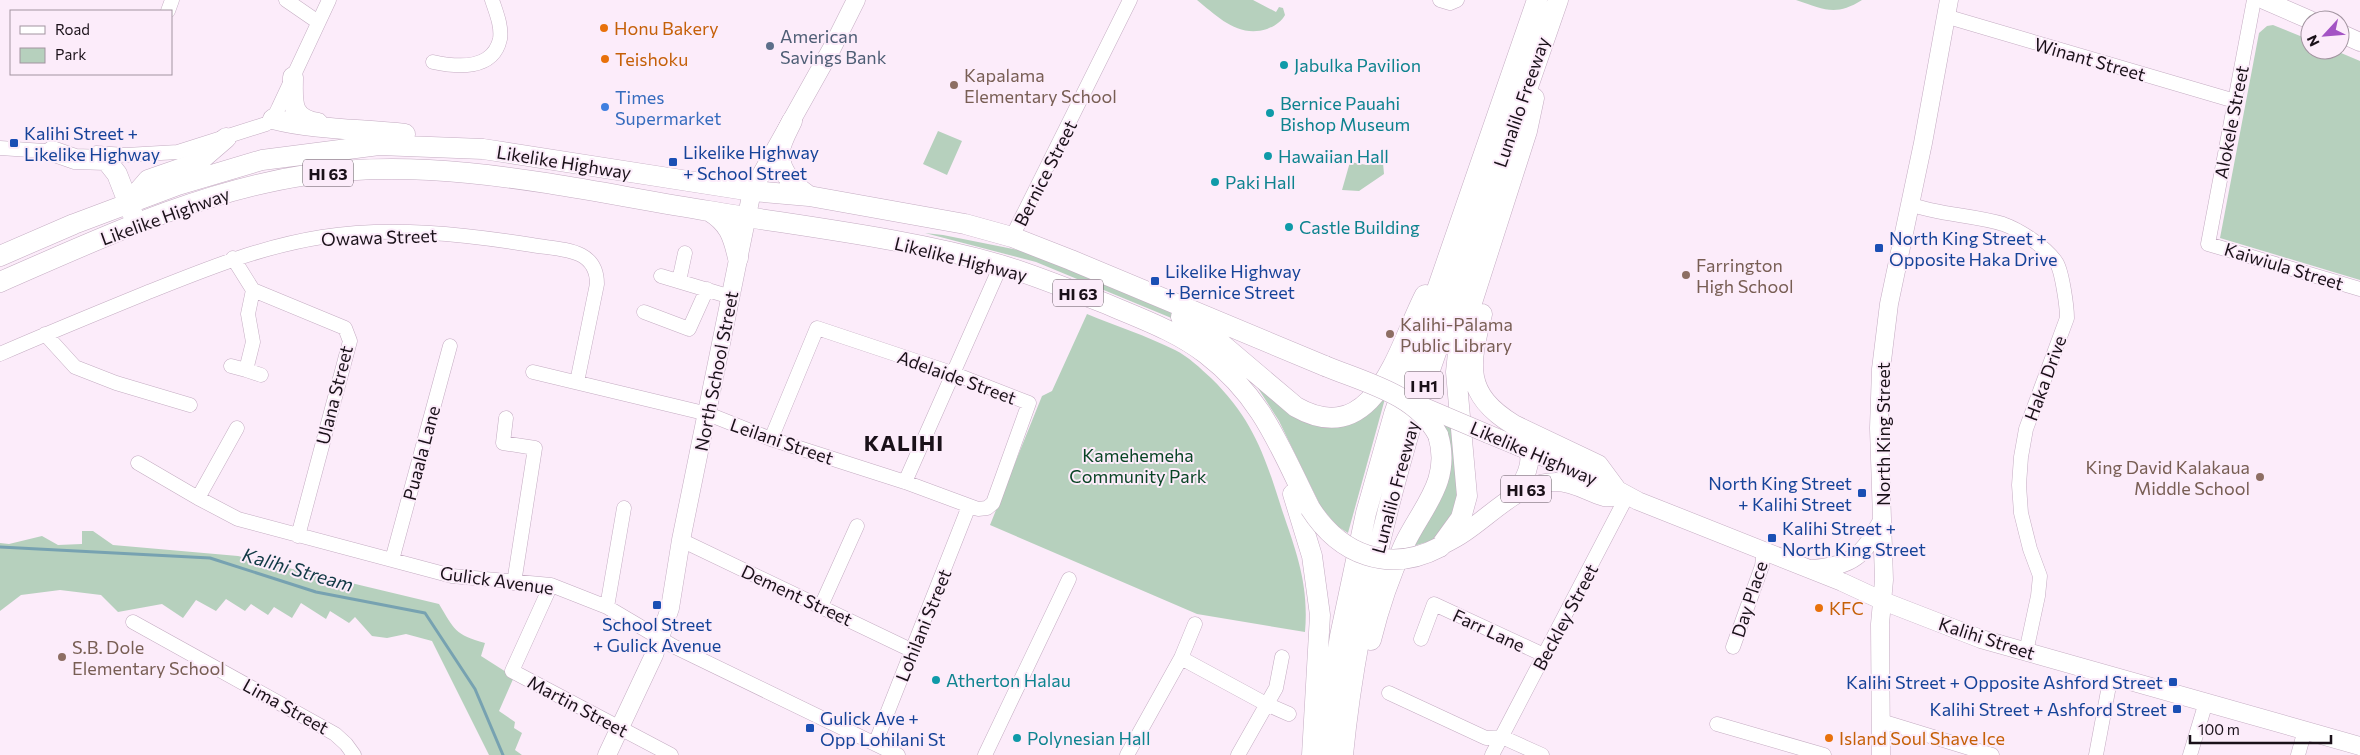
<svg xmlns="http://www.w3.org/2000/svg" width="2360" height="755" font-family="Commissioner,sans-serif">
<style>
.green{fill:#b6d0bd}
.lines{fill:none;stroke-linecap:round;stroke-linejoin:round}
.stream{stroke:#77a2b1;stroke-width:3}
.minor-casing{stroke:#c4acc2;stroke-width:15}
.major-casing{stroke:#c4acc2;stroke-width:19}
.highway-casing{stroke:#c4acc2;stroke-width:21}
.minor{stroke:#fff;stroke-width:14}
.major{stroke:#fff;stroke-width:18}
.highway{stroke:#fff;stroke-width:20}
.major-bridge-casing{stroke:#c4acc2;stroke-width:19;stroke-linecap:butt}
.highway-bridge-casing{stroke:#c4acc2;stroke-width:21;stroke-linecap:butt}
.major-bridge{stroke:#fff;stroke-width:18}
.highway-bridge{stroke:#fff;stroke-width:20}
.food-dot{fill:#e8710a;stroke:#fcecfa;stroke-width:2}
.service-dot{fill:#5c6f8a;stroke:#fcecfa;stroke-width:2}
.culture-dot{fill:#0f9aa8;stroke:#fcecfa;stroke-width:2}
.education-dot{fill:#8d6e63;stroke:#fcecfa;stroke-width:2}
.shop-dot{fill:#3f7fe0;stroke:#fcecfa;stroke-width:2}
.transit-dot{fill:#1a4fb4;stroke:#fcecfa;stroke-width:2}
.labels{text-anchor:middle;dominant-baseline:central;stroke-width:4;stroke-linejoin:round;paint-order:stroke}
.shield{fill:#fcecfa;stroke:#5e535c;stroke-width:1}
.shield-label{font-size:16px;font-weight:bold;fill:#1a1119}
.food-label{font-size:18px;fill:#c56008;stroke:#fcecfa;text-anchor:start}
.service-label{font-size:18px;fill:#4e5e75;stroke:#fcecfa;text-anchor:start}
.street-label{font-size:18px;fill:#1a1119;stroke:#fcecfa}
.culture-label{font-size:18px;fill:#0d838f;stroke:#fcecfa;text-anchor:start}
.education-label{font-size:18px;fill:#785e54;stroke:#fcecfa;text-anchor:start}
.shop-label{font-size:18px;fill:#366cbe;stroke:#fcecfa;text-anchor:start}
.transit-label{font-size:18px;fill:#164399;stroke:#fcecfa;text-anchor:start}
.park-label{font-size:18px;fill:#084424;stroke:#fcecfa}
.water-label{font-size:19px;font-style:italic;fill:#103844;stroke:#fcecfa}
.district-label{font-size:22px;font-weight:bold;letter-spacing:1px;fill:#1a1119;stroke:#fcecfa}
</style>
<rect width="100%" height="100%" fill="#fcecfa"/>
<path class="green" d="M1197 0H1253L1276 12 1279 7 1283 8 1285 15C1281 22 1275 26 1267 29 1238 38 1218 17 1197 0Z
M1796 0H1862C1835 17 1824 9 1796 0Z
M2273 25 2310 40V50H2334L2360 61V280L2220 238 2259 33 2267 26Z
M938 131 962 141 947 175 923 164Z
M1350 162 1367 165 1383 163 1384 174 1359 191 1342 190Z
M925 233 943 235 1048 256 1194 321 1320 415 1386 395 1348 533 1337 526 1321 507 1279 421 1252 379 1181 322 1036 262Z
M1087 314C1116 326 1147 336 1175 350 1189 357 1200 368 1211 378 1253 419 1265 456 1282 510 1297 554 1309 585 1305 632L1197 614 990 525 1042 396 1052 391Z
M1451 419 1461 502 1434 540 1410 547 1441 488V423Z
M82 531H93L113 545 238 556 439 604C454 629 455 635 485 643L481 656 514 677 499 711 515 722 514 728 522 733 515 750 522 755H489L432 641 406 634 387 638 372 636 355 617 349 623 330 611 326 619 301 603 292 618 274 607 268 615 251 604 245 611 226 599 216 611 196 600 183 618 162 604 118 612 101 595 60 590 21 595 0 611V543L9 544 42 536 58 545 82 544Z"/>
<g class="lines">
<path class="stream" d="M0 547 210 558 316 592 425 613 475 689 503 755"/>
<g class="minor-casing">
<path id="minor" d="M286 0 318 22
M1440 0 1450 3 1457 0
M2254 0 2208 244 2360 289
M168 11 172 0
M1945 16 2235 101
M433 62C456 67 493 71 500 39 502 26 496 12 492 0
M0 148 59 152
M96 153 126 155 178 152 266 124 273 119 278 109 329 0
M1909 204C1940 215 1973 215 2003 224 2020 230 2046 247 2056 262 2062 270 2067 307 2067 318L2026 429 2021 457 2019 485 2021 513 2030 549 2040 576 2038 596 2026 652
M1012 237 1130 0
M233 258 253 290 345 328 350 341 298 536
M661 276 731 297
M679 281 685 253
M253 290 248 314 253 342 246 370 261 375
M644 312 689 329 707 289
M45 334 75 367 116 383 190 405
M0 354C48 333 97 313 146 293 204 270 259 247 322 237 391 226 463 234 532 245 560 250 597 247 597 284L577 382
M231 366 246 370
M533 372 708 414 771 439 905 482 978 509 987 508 993 503 1029 403 952 373 817 328 771 439
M506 418 503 443 535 448 514 583
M138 463 198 498 238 519 452 576 551 585 607 607 673 646 898 755
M905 482 1001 265
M198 498 237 428
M681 540 913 651
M392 560 450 346
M551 585 512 671 671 755
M821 606 857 526
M607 607 624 508
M133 622 335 734 346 744 354 755
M1421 639 1434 604 1544 655
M1733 647 1762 566 1764 550
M1181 658 1266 704 1289 714
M1389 693 1486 738 1502 737 1542 755
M1881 721 1992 755
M1717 724 1824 755
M875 744 969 506
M985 755 1069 579
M1127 755 1181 658 1195 624
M1238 755 1276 688 1282 657
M1492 755 1627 496
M2096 755 2111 675
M2190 755 2206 702
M2298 755 2305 730"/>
</g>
<g class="major-casing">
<path id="major" d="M2264 0 2310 20
M2340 33 2360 42
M1488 434 1601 481 1638 501 1842 582 1883 601 1981 639 2360 746
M1514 496C1521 484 1535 464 1527 449
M1441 546C1449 542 1457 538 1464 533 1493 514 1520 482 1556 482 1573 482 1588 492 1604 497 1611 498 1620 496 1627 496
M1812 569C1855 565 1862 556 1882 521
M607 755 654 655 670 608 681 540 752 191 832 48 856 0
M1881 755 1880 624 1884 580 1879 428 1881 369 1889 304 1923 143 1949 0"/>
</g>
<g class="highway-casing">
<path id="highway" d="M293 77C293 100 289 119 318 123
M273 119C316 130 361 129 405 134
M792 121C788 130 781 141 780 151 778 171 794 186 809 196
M52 151 75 159 106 160 117 174 133 215
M129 202 148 180 197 163 226 138
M709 211C729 223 733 236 738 258
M0 256 74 224 178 185 262 160 379 145 483 149 752 191 809 196 965 224 1012 237 1071 260 1325 366
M0 282C99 239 199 191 307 175 442 155 576 190 709 211 806 227 906 238 1001 265 1037 276 1074 291 1109 305 1142 319 1178 332 1206 354 1263 398 1279 446 1310 508
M1482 314C1469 365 1463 394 1514 425L1598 465 1615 488
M1181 317 1218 341 1296 407C1376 452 1399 344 1425 295
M1293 494 1312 556 1320 615 1312 755
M1440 547 1461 518 1467 496 1456 372 1459 343 1527 131 1534 98
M1371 640C1379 607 1390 575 1404 545 1422 507 1452 481 1438 435
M1326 755 1330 703 1340 636 1366 513 1394 414 1537 0
M1343 755C1354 640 1381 527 1414 416L1558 0"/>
</g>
<use href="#minor" class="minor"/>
<use href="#major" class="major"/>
<use href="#highway" class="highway"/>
<g class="major-bridge-casing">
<path id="major-bridge" d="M1408 400 1488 434"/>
</g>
<g class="highway-bridge-casing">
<path id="highway-bridge" d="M1325 366C1366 383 1416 394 1438 435
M1310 508C1340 555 1389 574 1440 547"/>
</g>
<use href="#major-bridge" class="major-bridge"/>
<use href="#highway-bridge" class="highway-bridge"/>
</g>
<g class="food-dot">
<circle cx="604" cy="28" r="5"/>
<circle cx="605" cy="59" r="5"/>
<circle cx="1819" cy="608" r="5"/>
<circle cx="1829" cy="738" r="5"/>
</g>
<circle class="service-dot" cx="770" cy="46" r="5"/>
<g class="culture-dot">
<circle cx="1284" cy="65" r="5"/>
<circle cx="1270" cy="113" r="5"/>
<circle cx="1268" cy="156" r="5"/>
<circle cx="1215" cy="182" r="5"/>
<circle cx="1289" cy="227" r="5"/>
<circle cx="936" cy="680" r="5"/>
<circle cx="1017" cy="738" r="5"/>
</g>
<g class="education-dot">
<circle cx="954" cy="85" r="5"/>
<circle cx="1686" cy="275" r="5"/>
<circle cx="1390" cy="334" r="5"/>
<circle cx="2260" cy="477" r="5"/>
<circle cx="62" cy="657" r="5"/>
</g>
<circle class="shop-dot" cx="605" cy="107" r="5"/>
<g class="transit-dot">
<rect x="9" y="138" width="10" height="10" rx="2.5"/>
<rect x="668" y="157" width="10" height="10" rx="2.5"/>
<rect x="1874" y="243" width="10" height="10" rx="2.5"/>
<rect x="1150" y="276" width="10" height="10" rx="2.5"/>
<rect x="1857" y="488" width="10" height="10" rx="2.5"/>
<rect x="1767" y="533" width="10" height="10" rx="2.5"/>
<rect x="652" y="600" width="10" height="10" rx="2.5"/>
<rect x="2168" y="677" width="10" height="10" rx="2.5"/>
<rect x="2172" y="704" width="10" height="10" rx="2.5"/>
<rect x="805" y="723" width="10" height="10" rx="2.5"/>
</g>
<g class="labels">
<g class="shield">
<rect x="303" y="159.5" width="50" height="27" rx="4"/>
<rect x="1053" y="279.5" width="50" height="27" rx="4"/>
<rect x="1405" y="371.5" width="38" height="27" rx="4"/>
<rect x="1501" y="475.5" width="50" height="27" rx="4"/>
</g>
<g class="shield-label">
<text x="328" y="173">HI 63</text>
<text x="1078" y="293">HI 63</text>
<text x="1424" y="385">I H1</text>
<text x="1526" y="489">HI 63</text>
</g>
<g class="food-label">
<text x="614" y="28">Honu Bakery</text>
<text x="615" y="59">Teishoku</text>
<text x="1829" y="608">KFC</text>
<text x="1839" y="738">Island Soul Shave Ice</text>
</g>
<g class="service-label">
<text x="780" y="36">American<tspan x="780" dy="21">Savings Bank</tspan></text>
</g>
<g class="street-label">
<text transform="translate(2090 59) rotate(16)">Winant Street</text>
<text transform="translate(1521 102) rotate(-71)">Lunalilo Freeway</text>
<text transform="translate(2231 122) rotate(-79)">Alokele Street</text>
<text transform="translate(564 162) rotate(9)">Likelike Highway</text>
<text transform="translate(1045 173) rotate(-63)">Bernice Street</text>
<text transform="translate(165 216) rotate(-20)">Likelike Highway</text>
<text transform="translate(379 237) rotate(-2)">Owawa Street</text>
<text transform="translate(961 259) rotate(14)">Likelike Highway</text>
<text transform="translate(2284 266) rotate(17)">Kaiwiula Street</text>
<text transform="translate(716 371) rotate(-79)">North School Street</text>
<text transform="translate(957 377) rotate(20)">Adelaide Street</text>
<text transform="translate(2045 378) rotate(-70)">Haka Drive</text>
<text transform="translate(334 395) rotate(-76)">Ulana Street</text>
<text transform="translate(1883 434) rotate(-90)">North King Street</text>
<text transform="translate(782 441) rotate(19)">Leilani Street</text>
<text transform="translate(421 453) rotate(-75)">Puaala Lane</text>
<text transform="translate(1534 453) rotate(23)">Likelike Highway</text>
<text transform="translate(1395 487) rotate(-75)">Lunalilo Freeway</text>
<text transform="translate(497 580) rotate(8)">Gulick Avenue</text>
<text transform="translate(797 595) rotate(25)">Dement Street</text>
<text transform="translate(1749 599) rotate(-72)">Day Place</text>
<text transform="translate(1565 617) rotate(-62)">Beckley Street</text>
<text transform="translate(923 625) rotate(-68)">Lohilani Street</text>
<text transform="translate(1489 630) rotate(25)">Farr Lane</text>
<text transform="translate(1987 638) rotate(18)">Kalihi Street</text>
<text transform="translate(286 706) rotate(29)">Lima Street</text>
<text transform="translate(578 706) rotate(28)">Martin Street</text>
</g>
<g class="culture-label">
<text x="1294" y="65">Jabulka Pavilion</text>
<text x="1280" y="103">Bernice Pauahi<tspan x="1280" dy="21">Bishop Museum</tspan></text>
<text x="1278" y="156">Hawaiian Hall</text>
<text x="1225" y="182">Paki Hall</text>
<text x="1299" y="227">Castle Building</text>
<text x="946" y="680">Atherton Halau</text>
<text x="1027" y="738">Polynesian Hall</text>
</g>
<g class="education-label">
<text x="964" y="75">Kapalama<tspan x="964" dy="21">Elementary School</tspan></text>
<text x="1696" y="265">Farrington<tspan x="1696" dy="21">High School</tspan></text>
<text x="1400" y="324">Kalihi-Pālama<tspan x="1400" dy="21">Public Library</tspan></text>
<text x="2250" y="467" text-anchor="end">King David Kalakaua<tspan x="2250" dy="21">Middle School</tspan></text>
<text x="72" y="647">S.B. Dole<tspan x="72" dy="21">Elementary School</tspan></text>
</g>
<g class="shop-label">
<text x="615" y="97">Times<tspan x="615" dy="21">Supermarket</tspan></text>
</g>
<g class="transit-label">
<text x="24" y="133">Kalihi Street +<tspan x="24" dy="21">Likelike Highway</tspan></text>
<text x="683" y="152">Likelike Highway<tspan x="683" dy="21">+ School Street</tspan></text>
<text x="1889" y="238">North King Street +<tspan x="1889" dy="21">Opposite Haka Drive</tspan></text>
<text x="1165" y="271">Likelike Highway<tspan x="1165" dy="21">+ Bernice Street</tspan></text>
<text x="1852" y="483" text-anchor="end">North King Street<tspan x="1852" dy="21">+ Kalihi Street</tspan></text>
<text x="1782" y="528">Kalihi Street +<tspan x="1782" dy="21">North King Street</tspan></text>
<text x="657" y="624" text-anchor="middle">School Street<tspan x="657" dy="21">+ Gulick Avenue</tspan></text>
<text x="2163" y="682" text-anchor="end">Kalihi Street + Opposite Ashford Street</text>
<text x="2167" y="709" text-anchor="end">Kalihi Street + Ashford Street</text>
<text x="820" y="718">Gulick Ave +<tspan x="820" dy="21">Opp Lohilani St</tspan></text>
</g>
<g class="park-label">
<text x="1138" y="455">Kamehemeha<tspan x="1138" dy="21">Community Park</tspan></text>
</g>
<g class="water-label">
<text transform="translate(298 569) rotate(16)">Kalihi Stream</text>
</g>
<g class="district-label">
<text x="904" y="442">KALIHI</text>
</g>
</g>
<rect x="10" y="10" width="162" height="65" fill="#fcecfa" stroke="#a294a0"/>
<rect x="20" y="26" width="25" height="8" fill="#ffffff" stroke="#a294a0"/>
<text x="55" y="35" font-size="15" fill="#1a1119">Road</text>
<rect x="20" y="48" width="25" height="15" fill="#b6d0bd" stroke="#a294a0"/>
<text x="55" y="60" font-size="15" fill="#1a1119">Park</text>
<g transform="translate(2325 35) rotate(244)"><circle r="24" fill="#fcecfa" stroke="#a294a0"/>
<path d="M0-4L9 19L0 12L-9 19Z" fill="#a353c4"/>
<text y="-8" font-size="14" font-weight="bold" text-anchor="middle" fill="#1a1119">N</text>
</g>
<path d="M2190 735v8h141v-8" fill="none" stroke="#1a1119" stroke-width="2.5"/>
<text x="2198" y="735" font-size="15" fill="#1a1119" stroke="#fcecfa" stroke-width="4" paint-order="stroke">100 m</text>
</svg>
